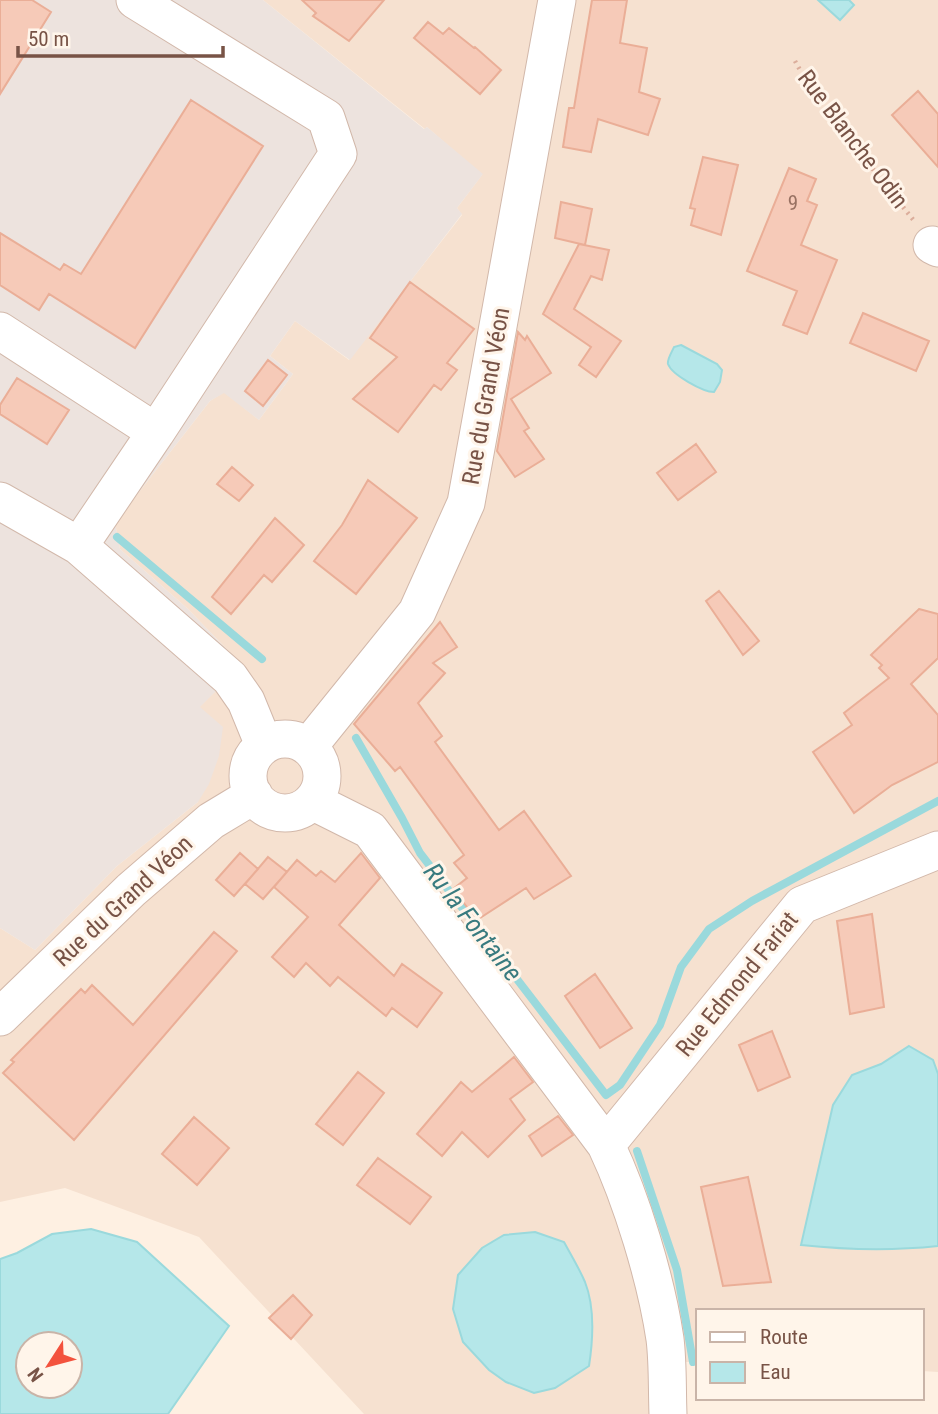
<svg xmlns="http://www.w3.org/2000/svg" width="938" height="1414" font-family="'Roboto Condensed',sans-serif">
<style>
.residential{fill:#f6e1d0}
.industrial{fill:#ede3de}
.water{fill:#b5e7e9;stroke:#9ad9dc;stroke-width:2;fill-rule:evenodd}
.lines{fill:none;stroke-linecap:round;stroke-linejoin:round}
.stream{stroke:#9ad9dc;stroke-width:8}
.building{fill:#f6cab8;stroke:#eaae97;stroke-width:2}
.minor-casing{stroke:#d2b8aa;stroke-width:39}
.path{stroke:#dbad9b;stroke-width:4.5;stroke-dasharray:2 5;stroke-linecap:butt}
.minor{stroke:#fff;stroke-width:37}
.labels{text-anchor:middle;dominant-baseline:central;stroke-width:6;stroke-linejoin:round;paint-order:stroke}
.number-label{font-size:21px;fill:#987162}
.street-label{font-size:24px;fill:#785346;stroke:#fff5ea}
.water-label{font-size:26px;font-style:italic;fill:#397b7f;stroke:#fff5ea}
</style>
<rect width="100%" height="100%" fill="#fef0e2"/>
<path class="residential" d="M263 0H938V1372L922 1371V1311H698V1362H676L663 1414H364L199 1237 65 1188 0 1202V928L35 950 117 866 198 802 199 707 242 665 188 609 120 549 115 523 210 401 224 392 259 420 293 374 270 356 295 321 349 360 462 215 457 208 482 175 427 127 425 129Z"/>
<path class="industrial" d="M0 0H263L424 129 427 127 483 174 457 208 462 214 350 360 295 321 270 356 293 374 259 420 224 393 210 401 115 523 120 549 188 609 242 665 200 707 223 727 219 756 209 784 198 802 117 866 35 950 0 928Z"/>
<path class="water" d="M818 0H849L854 5 840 20Z
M681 345 717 364 722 370 720 382 714 392C703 392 672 375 668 364 667 359 672 352 674 347Z
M909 1046 933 1060 938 1074V1246C891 1251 848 1250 801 1245L833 1105 852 1075 881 1064Z
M91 1229 137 1242 229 1326 168 1414H0V1259L17 1253 52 1234ZM28 1344H70V1386H28Z
M535 1232 564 1242C571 1255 579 1268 585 1282 595 1307 593 1340 589 1366L555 1388 534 1393 506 1382 489 1370 463 1342 453 1309 458 1275 482 1248 504 1235Z"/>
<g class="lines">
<path class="stream" d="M117 537 262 659
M356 738 402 818 420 853 606 1095 620 1085 660 1025 681 967 709 929 752 901 938 801
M637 1151 677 1270 693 1362"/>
</g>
<path class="building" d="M0 0H32L51 12 0 94Z
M302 0H384L349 41 313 16 316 13Z
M592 0H627L620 43 647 48 639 92 660 99 648 135 598 119 591 152 563 147 569 108H574Z
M428 22 443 34 449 28 474 48 475 47 501 70 480 94 414 38Z
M918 91 938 114V167L892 115Z
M191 100 263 146 135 348 49 294 39 310 0 285V233L60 270 64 264 81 274Z
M703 157 738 165 721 235 691 225 695 209 690 208Z
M789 168 816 179 807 201 817 205 801 245 837 260 807 334 783 325 797 291 747 271Z
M561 202 592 209 585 245 555 238Z
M579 244 609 250 602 280 591 276 574 309 621 341 596 377 579 365 591 347 543 314Z
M410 282 474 329 447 363 457 370 441 390 434 385 398 432 353 399 397 357 370 338Z
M863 313 929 341 916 371 850 343Z
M518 332 525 340 527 336 551 373 511 399 529 428 524 431 544 459 515 477 497 451Z
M268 360 287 375 263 406 245 391Z
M17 378 69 410 47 444 0 414V405Z
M696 444 716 472 678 500 657 473Z
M232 467 253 485 239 501 217 484Z
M368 480 417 518 356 594 314 561 342 525Z
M275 518 304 545 272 582 264 575 231 614 212 597Z
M719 591 759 641 743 655 706 601Z
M919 609 938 614V658L911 684 938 715V762L892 785 854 813 813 752 852 725 844 713 889 678 879 668 882 665 871 655Z
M440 622 457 647 433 663 445 673 418 703 442 736 435 742 499 830 524 811 571 876 534 899 526 888 477 920 453 889 467 878 454 863 464 855 400 767 395 771 354 724Z
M240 853 258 869 234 896 216 880Z
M361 853 380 878 339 925 394 976 402 964 442 993 417 1027 392 1008 386 1016 338 977 330 986 306 963 294 977 272 957 308 917 274 887 297 860 316 876 321 871 335 882Z
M268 857 287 872 263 899 245 884Z
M872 914 884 1007 850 1014 837 921Z
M214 932 237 951 74 1140 3 1073 14 1062 11 1060 81 989 85 993 92 985 133 1025Z
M595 974 632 1028 600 1048 565 996Z
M772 1031 790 1077 758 1091 739 1045Z
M514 1057 533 1082 510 1099 525 1120 488 1157 462 1132 442 1156 417 1134 461 1082 472 1092Z
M358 1072 384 1093 343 1145 316 1124Z
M558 1116 573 1135 542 1156 529 1136Z
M194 1117 229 1148 197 1185 162 1154Z
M378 1158 431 1197 410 1224 357 1185Z
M748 1177 771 1282 723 1286 701 1187Z
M293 1295 312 1315 291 1339 269 1318Z"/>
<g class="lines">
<g class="minor-casing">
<path id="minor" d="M135 0 326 118 338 154 156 432
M932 245 938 248
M0 331 156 432 79 546
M0 501 79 546 230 678 246 701 264 745
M248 776a37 37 0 1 1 74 0a37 37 0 1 1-74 0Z
M308 747 417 612 466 503 557 0
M312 801 370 830 606 1145C632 1200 656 1279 665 1339 668 1363 667 1389 668 1414
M0 1017 131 890 211 821 254 795
M606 1145 802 905 938 850"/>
</g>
<path class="path" d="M795 61 814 95 915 222"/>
<use href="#minor" class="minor"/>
</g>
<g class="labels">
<g class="number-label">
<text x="793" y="203">9</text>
</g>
<g class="street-label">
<text transform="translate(853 139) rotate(53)">Rue Blanche Odin</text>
<text transform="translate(486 396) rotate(-80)">Rue du Grand Véon</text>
<text transform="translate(123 901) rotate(-43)">Rue du Grand Véon</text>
<text transform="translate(737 984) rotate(-51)">Rue Edmond Fariat</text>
</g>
<g class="water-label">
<text transform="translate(473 922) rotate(52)">Ru la Fontaine</text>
</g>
</g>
<rect x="696" y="1309" width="228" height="91" fill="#fff5ea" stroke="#c9b4a8" stroke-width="2"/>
<rect x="710" y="1332" width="35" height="10" fill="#ffffff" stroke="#c9b4a8" stroke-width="2"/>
<text x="760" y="1344" font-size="21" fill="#785346">Route</text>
<rect x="710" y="1362" width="35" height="21" fill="#b5e7e9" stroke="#c9b4a8" stroke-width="2"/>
<text x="760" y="1379" font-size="21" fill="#785346">Eau</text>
<g transform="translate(49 1365) rotate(234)"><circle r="33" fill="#fff5ea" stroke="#c9b4a8" stroke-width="2"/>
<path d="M0-5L12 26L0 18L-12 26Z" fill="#f3523d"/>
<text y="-10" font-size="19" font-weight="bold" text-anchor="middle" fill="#785346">N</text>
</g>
<path d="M18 46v10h205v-10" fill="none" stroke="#785346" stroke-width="3.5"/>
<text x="28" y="46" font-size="21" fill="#785346" stroke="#fff5ea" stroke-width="5" paint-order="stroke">50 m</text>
</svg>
